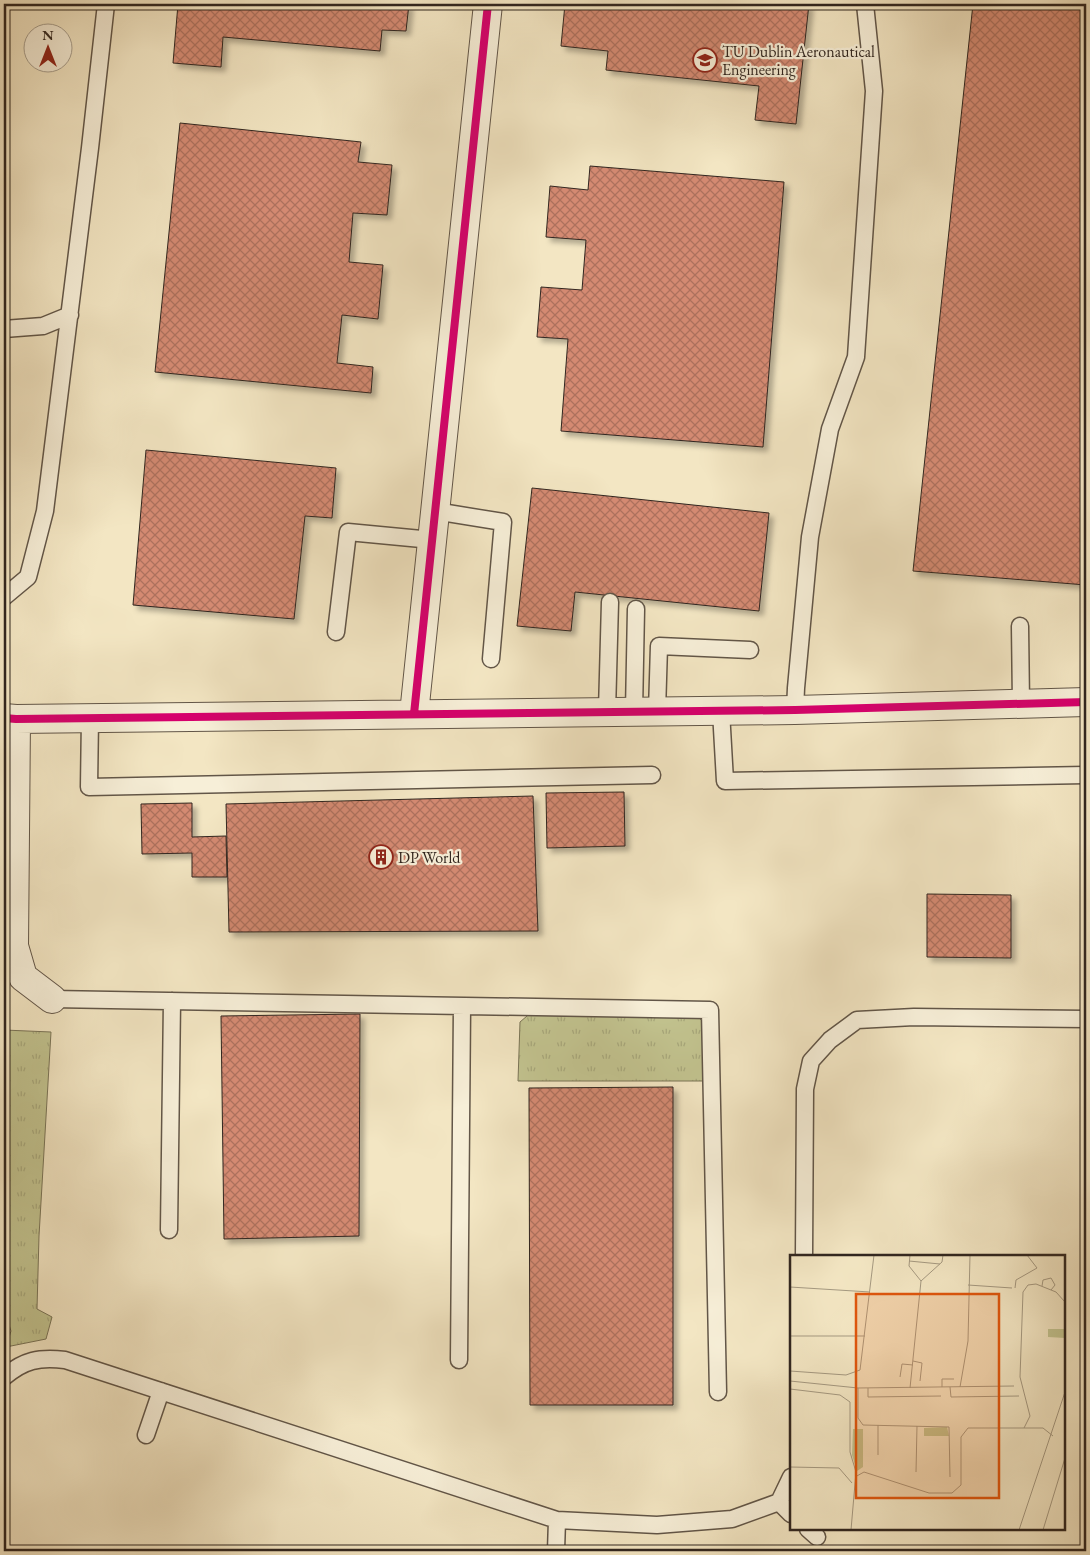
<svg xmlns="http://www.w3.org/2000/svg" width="1090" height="1555" font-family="'EB Garamond',serif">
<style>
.grass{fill:url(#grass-tufts);stroke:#7a7457}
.building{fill:url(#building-cross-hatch);stroke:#31261f;filter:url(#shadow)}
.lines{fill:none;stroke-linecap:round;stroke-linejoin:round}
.lane-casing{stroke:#625648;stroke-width:19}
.street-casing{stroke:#625648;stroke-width:30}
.lane{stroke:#f7efd8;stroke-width:16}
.street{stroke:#f7efd8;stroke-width:28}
.cycleway-casing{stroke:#f7efd8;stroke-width:11}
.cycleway{stroke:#d6006c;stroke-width:8}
.labels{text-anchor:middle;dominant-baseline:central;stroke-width:4.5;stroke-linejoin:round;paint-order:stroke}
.poi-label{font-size:16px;fill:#31261f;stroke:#f7efd8;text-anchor:start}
.inset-road{fill:none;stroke:#a59981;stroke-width:1}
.view{fill:#df560d;fill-opacity:0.15;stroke:#df560d;stroke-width:2.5}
.inset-edge{fill:none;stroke:#31261f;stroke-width:2.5}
</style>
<defs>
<pattern id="grass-tufts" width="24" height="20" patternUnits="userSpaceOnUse" patternTransform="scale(1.25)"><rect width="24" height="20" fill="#c2c38f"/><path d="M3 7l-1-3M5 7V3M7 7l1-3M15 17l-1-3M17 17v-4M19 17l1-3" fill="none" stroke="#a7a77b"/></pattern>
<pattern id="building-cross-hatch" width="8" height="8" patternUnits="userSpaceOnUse" patternTransform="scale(1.25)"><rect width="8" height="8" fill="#d48a72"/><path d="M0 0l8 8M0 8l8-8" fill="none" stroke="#ad715d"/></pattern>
<filter id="shadow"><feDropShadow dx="4.5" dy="4.5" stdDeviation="2.5" flood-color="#0004"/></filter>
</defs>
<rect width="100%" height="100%" fill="#f3e6c3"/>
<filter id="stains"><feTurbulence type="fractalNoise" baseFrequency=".004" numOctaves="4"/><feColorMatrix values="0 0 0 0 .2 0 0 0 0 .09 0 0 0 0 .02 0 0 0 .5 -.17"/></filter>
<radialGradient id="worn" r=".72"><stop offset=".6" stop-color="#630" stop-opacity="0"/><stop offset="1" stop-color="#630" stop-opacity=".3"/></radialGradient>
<path class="grass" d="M534 1010 694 1014 705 1023 709 1081H518L520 1022Z
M4 1030 51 1032 39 1236 37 1309 52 1317 46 1339 6 1347 11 1331 4 1309Z"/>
<path class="building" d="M178 4H409L406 31 382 30 380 51 223 37 221 67 173 63Z
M565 4H809L796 124 755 120 759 86 606 70 608 51 561 46Z
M973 4H1086V585L913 571Z
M180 123 361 142 358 162 392 165 387 215 353 213 349 262 383 265 378 319 342 315 337 363 373 367 371 393 155 372Z
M590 166 784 182 763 447 561 431 568 339 537 337 541 287 582 290 586 240 546 237 550 186 588 190Z
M146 450 336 468 332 518 305 516 294 619 133 605Z
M532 488 769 513 759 611 575 592 571 631 517 626Z
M624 792 625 846 547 848 546 793Z
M533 796 538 931 229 932 226 804Z
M192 803V837L226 836 227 877H192V853L142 854 141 804Z
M927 894 1011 895V958L927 957Z
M360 1014 359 1236 224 1239 221 1016Z
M673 1087V1405H530L529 1088Z"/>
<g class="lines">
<g class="lane-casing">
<path id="lane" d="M4 329 43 326 70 315
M435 511 503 522 491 659
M4 597 28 577 45 511 90 148 106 4
M1020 626 1021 704
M336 632 348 532 432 540
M795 710 796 688 810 537 830 429 856 357 874 91 865 4
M607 711 610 602
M634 711 636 609
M657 711 659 646 750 650
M721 711 725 781 1086 775
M90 718 89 787 652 775
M52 999 710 1010 718 1392
M169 1230 172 1001
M804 1256 805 1089 811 1061 830 1040 857 1020 914 1017 1086 1019
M459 1360 462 1007
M4 1377C24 1360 39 1357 65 1360L557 1520 657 1525 732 1519 779 1502 791 1477
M146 1435 161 1391
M779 1502 791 1514
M808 1529 817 1537
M556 1551 557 1520"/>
</g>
<g class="street-casing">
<path id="street" d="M414 714 488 4
M4 718 16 719 795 710 1086 702
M16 719 14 946 23 977 52 999"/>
</g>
<use href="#lane" class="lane"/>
<use href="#street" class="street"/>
<g class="cycleway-casing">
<path id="cycleway" d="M414 714 488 4
M4 718 16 719 795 710 1086 702"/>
</g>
<use href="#cycleway" class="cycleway"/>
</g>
<defs>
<g id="university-ring" transform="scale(1.25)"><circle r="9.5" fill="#f7efd8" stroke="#8f2418" stroke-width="1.5"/><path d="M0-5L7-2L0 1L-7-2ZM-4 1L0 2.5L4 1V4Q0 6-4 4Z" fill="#8f2418"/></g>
<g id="building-ring" transform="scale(1.25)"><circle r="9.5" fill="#f7efd8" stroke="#8f2418" stroke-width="1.5"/><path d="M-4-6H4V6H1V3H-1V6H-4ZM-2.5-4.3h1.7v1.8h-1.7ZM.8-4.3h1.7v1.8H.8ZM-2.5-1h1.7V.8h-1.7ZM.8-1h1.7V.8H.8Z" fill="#8f2418"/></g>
</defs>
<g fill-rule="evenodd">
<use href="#university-ring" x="705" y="60"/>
<use href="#building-ring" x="381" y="857"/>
</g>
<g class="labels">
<g class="poi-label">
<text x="722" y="51">TU Dublin Aeronautical<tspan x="722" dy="18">Engineering</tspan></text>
<text x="398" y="857">DP World</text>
</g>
</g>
<g transform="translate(790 1255)">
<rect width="275" height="275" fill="#f3e6c3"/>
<path d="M258 74H275V83L258 82ZM157 172 159 181H134V173ZM63 174H73V212L67 216 62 200Z" fill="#c2c38f"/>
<path class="inset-road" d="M120 0 119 11 131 26 120 133M119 6 150 9M131 26 152 7 153 0M178 30 222 33M252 31 253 25 261 23 265 30 261 35M0 32 80 37M225 33 226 25 247 13 237 0M0 81H75M123 106 132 108 130 126M0 116 56 120 70 115 84 0M110 122 112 109 123 110M0 126 68 133 224 131M152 132V124H164M160 132 161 142 229 141M170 132 178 86 180 0M68 133V163L73 170 159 172 160 222M78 133V142L151 141M0 134 50 140 60 147V197L66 217 61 275M234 173 240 161 230 122 233 37 238 30 246 29 266 37 275 47M88 200V170M0 212 49 213 62 228M126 217 127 171M65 222 74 217 139 238H162L171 230V182L178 173H253L263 181M229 275 275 137M253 275 275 203"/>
<path class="view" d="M66 39H209V243H66Z"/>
<rect width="275" height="275" class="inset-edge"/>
</g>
<rect width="1090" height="1555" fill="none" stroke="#f3e6c3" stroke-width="20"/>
<rect x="5" y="5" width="1080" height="1545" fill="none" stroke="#31261f" stroke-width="2.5"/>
<rect x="10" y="10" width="1070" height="1535" fill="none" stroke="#31261f"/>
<g transform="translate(48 48)"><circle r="24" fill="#f7efd8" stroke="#a89f8e"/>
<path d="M0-4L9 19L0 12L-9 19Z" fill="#8f2418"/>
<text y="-8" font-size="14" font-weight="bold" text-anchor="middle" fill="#31261f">N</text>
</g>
<rect width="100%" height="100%" filter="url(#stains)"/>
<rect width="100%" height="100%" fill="url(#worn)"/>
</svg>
